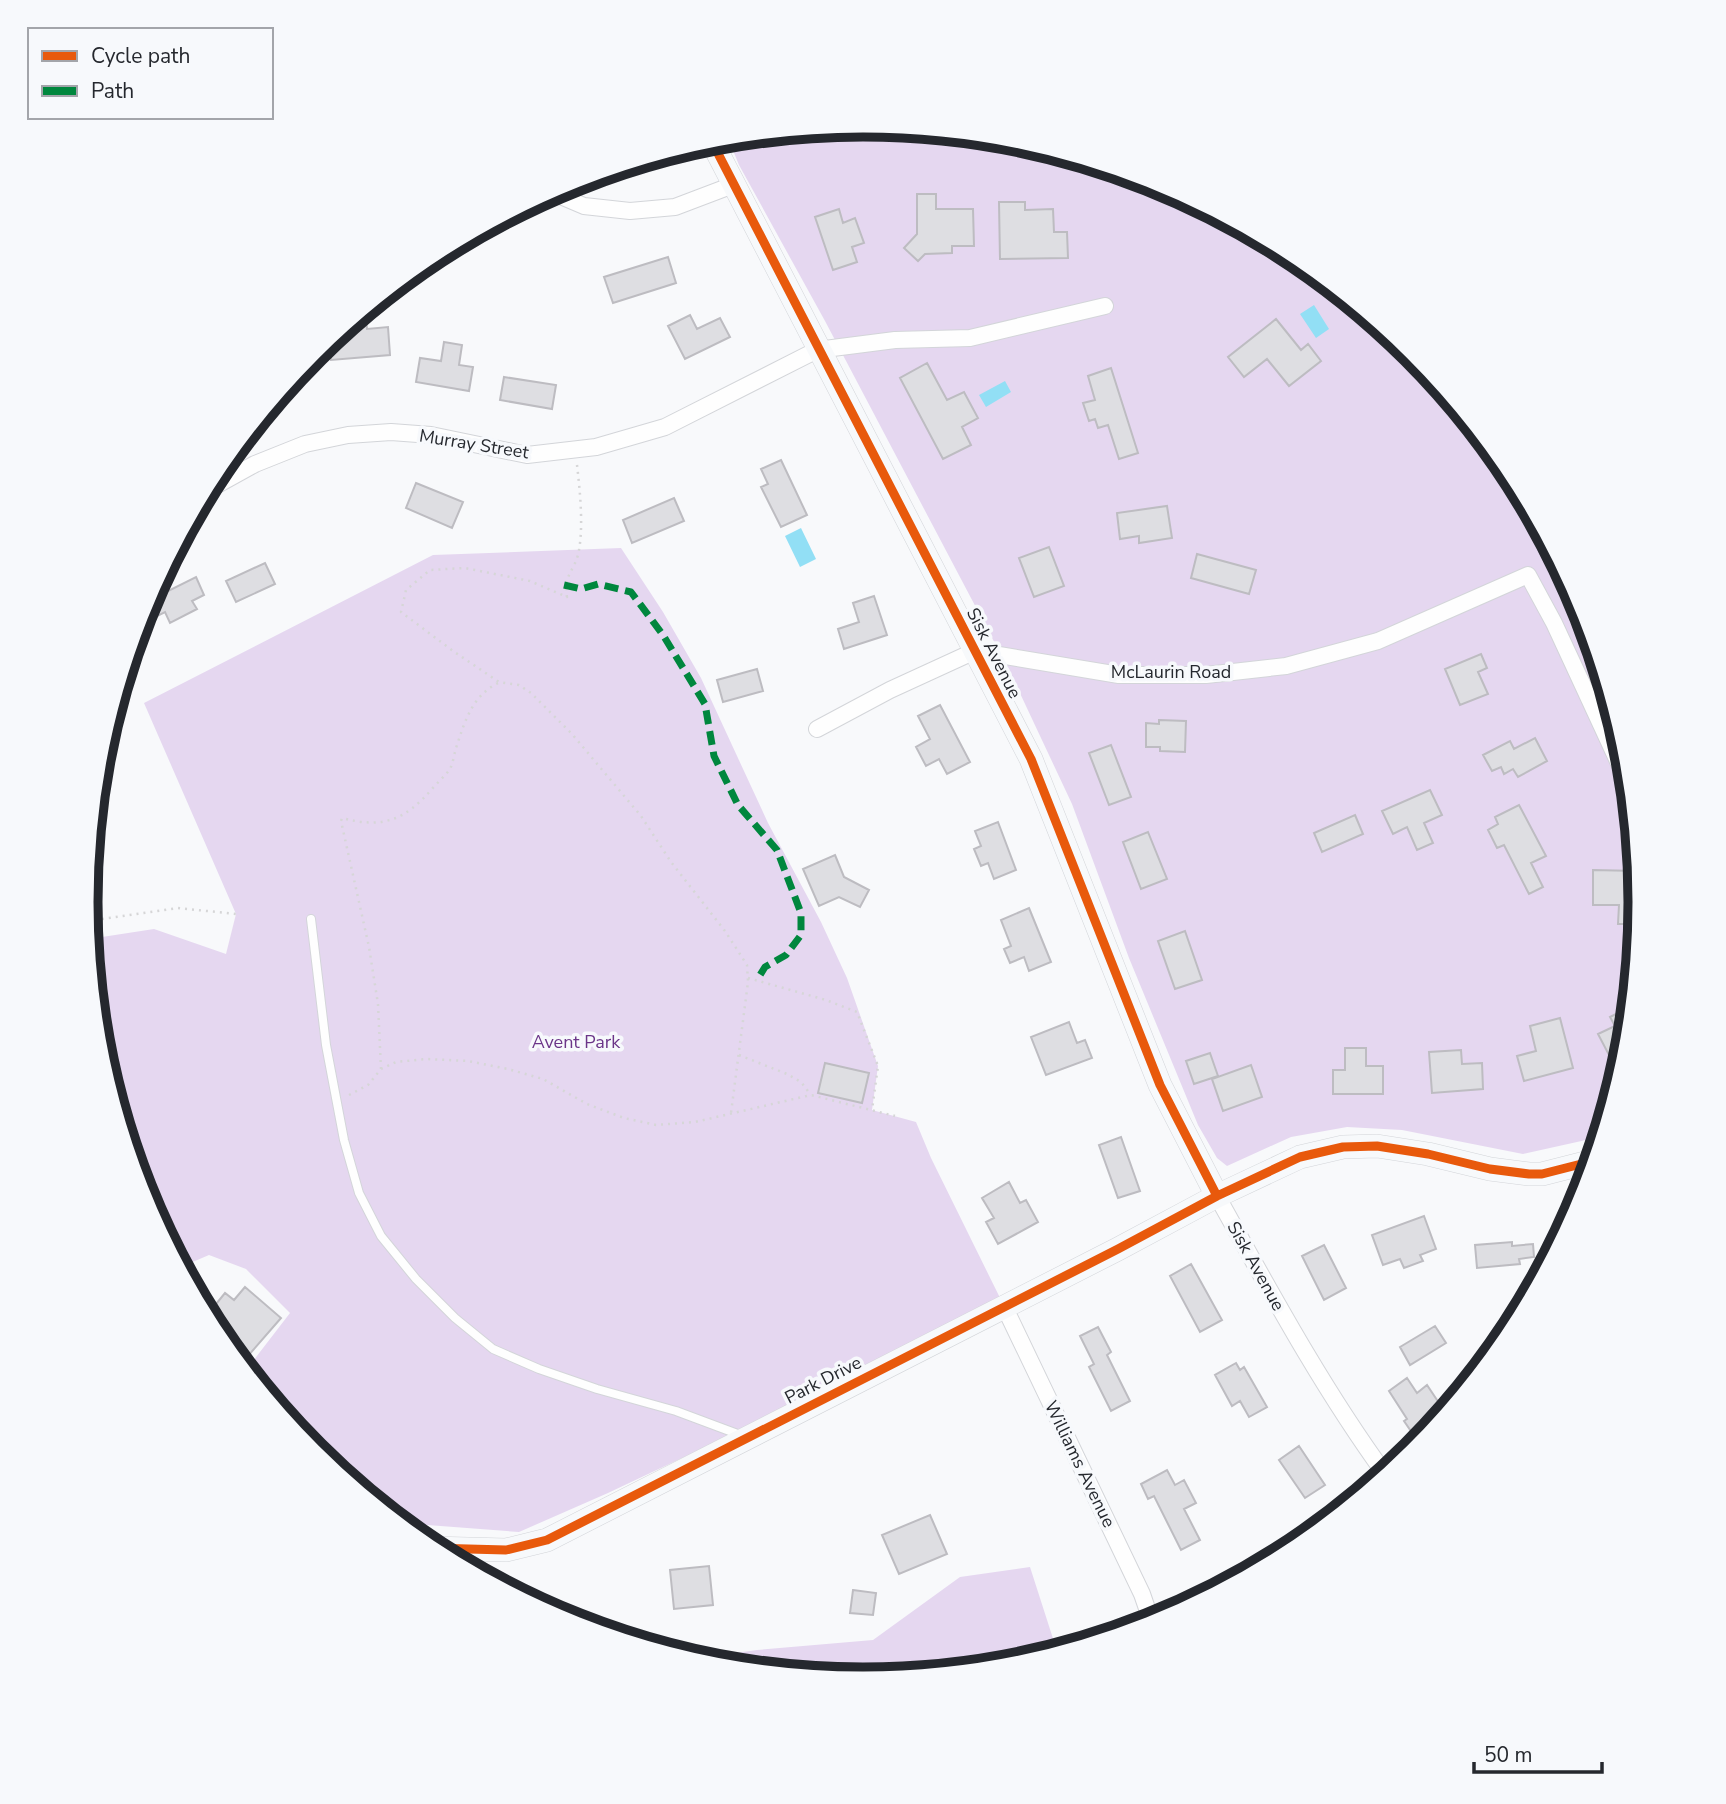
<svg xmlns="http://www.w3.org/2000/svg" width="1726" height="1804" font-family="'Nunito Sans',sans-serif">
<style>
.green{fill:#e5d7f0}
.water{fill:#92dff5}
.building{fill:#dedee2;stroke:#bdbcc1;stroke-width:2}
.lines{fill:none;stroke-linecap:round;stroke-linejoin:round}
.lane-casing{stroke:#d3d5d9;stroke-width:10}
.street-casing{stroke:#d3d5d9;stroke-width:18}
.secondary-casing{stroke:#d3d5d9;stroke-width:24}
.path{stroke:#d6d6d7;stroke-width:2.5;stroke-dasharray:2 5;stroke-linecap:butt}
.lane{stroke:#fefefe;stroke-width:8}
.street{stroke:#fefefe;stroke-width:16}
.secondary{stroke:#f7f9fb;stroke-width:23}
.quiet{stroke:#00873e;stroke-width:7;stroke-dasharray:14 7;stroke-linecap:butt}
.cycleway-casing{stroke:#f7f9fc;stroke-width:13}
.cycleway{stroke:#e8590c;stroke-width:9}
.labels{text-anchor:middle;dominant-baseline:central;stroke-width:7;stroke-linejoin:round;paint-order:stroke}
.street-label{font-size:18px;fill:#25282e;stroke:#f7f9fc}
.park-label{font-size:18px;fill:#6b3588;stroke:#f7f9fc}
.rim{fill:none;stroke:#25282e;stroke-width:9}
</style>
<rect width="100%" height="100%" fill="#f8f9fb"/>
<path class="green" d="M863 125 1015 140 1161 184 1295 256 1413 353 1509 471 1581 605 1625 751 1640 902 1625 1054 1602 1132 1586 1140 1523 1154 1402 1130 1347 1127 1291 1137 1227 1166 1217 1158 1198 1125 1129 958 1072 804 1010 672 825 321 739 165 728 138Z
M621 548 663 612 701 678 768 823 821 922 847 978 878 1066 872 1110 916 1122 931 1158 1004 1306 608 1493 519 1532 401 1523 313 1451 246 1370 290 1313 246 1269 209 1255 181 1267 145 1199 101 1053 89 939 154 929 226 954 236 914 144 703 433 555Z
M1030 1567 1057 1651 1014 1664 863 1679 711 1664 692 1659 757 1650 873 1640 960 1577Z"/>
<path class="water" d="M1314 305 1329 329 1316 338 1300 314Z
M1005 381 1011 392 986 407 979 395Z
M801 528 816 559 800 567 785 536Z"/>
<path class="building" d="M917 194H936V209H973L974 246H952V253L925 254 918 261 904 248 917 234Z
M999 202H1025V210L1053 209 1054 232H1067L1068 258 1000 259Z
M839 209 843 223 855 218 864 243 852 247 857 262 833 270 815 217Z
M668 257 676 283 613 303 604 277Z
M365 310 367 329 388 327 390 355 331 360 329 340Z
M690 315 697 329 720 318 730 337 685 359 668 326Z
M1276 319 1301 350 1308 344 1321 361 1289 386 1267 359 1244 377 1228 357Z
M444 342 462 345 459 365 473 367 469 391 416 382 420 358 441 361Z
M927 363 947 400 964 392 978 418 962 427 971 445 943 459 900 378Z
M1111 368 1138 453 1119 459 1108 425 1098 428 1095 419 1089 421 1083 403 1095 400 1088 376Z
M504 377 556 385 552 409 500 400Z
M781 460 807 515 781 527 761 487 768 484 761 469Z
M416 483 463 502 452 528 406 508Z
M674 498 684 521 632 543 623 520Z
M1167 506 1172 538 1139 543V536L1120 539 1117 513Z
M1049 547 1064 586 1034 597 1019 558Z
M1197 554 1256 570 1249 594 1191 578Z
M265 563 275 584 236 602 226 581Z
M196 577 204 595 192 601 197 609 170 623 165 612 139 625 146 602Z
M874 596 887 635 844 649 838 629 859 622 853 603Z
M1481 654 1487 668 1478 672 1488 694 1460 705 1445 669Z
M757 669 763 691 723 702 717 680Z
M940 705 970 762 947 774 939 759 926 766 916 747 930 739 918 716Z
M1159 720 1186 721 1185 752 1160 751V747H1146V723L1159 724Z
M1535 738 1547 761 1518 777 1513 769 1504 774 1501 767 1492 771 1483 755 1510 741 1514 749Z
M1111 745 1131 797 1109 805 1089 753Z
M1430 790 1442 815 1424 823 1433 843 1417 850 1407 827 1393 834 1382 811Z
M1519 805 1546 856 1531 863 1543 887 1529 894 1504 845 1497 848 1488 830 1498 824 1495 817Z
M1355 815 1363 834 1322 852 1314 833Z
M998 822 1016 870 994 879 988 863 981 866 974 849 981 846 975 831Z
M1148 832 1167 879 1141 889 1123 842Z
M835 855 844 877 869 890 860 907 839 897 819 906 803 869Z
M1593 870 1637 871 1640 902 1638 924H1618L1619 905H1593Z
M1029 908 1051 962 1029 971 1024 957 1010 963 1004 949 1011 946 1001 920Z
M1185 931 1202 980 1175 989 1158 941Z
M1630 1007 1626 1050 1625 1048 1609 1055 1598 1034 1615 1026 1610 1017Z
M1560 1018 1573 1068 1524 1081 1517 1056 1536 1051 1530 1026Z
M1069 1022 1077 1043 1085 1040 1092 1058 1046 1075 1031 1037Z
M1345 1048H1366V1066H1383V1094H1333V1070H1345Z
M1461 1050 1462 1064 1482 1063 1483 1089 1432 1093 1429 1052Z
M1210 1053 1218 1076 1194 1084 1186 1061Z
M825 1063 869 1073 862 1103 818 1093Z
M1251 1065 1262 1097 1223 1111 1212 1079Z
M1121 1137 1140 1191 1118 1198 1099 1145Z
M1009 1182 1020 1203 1026 1200 1038 1222 998 1244 986 1222 994 1218 982 1198Z
M1424 1216 1436 1249 1420 1255 1423 1261 1404 1268 1400 1259 1383 1265 1372 1235Z
M1512 1242V1246L1533 1244 1534 1257 1519 1259 1520 1264 1477 1268 1475 1245Z
M1324 1245 1346 1288 1324 1300 1302 1256Z
M1191 1264 1222 1320 1200 1332 1170 1276Z
M245 1287 281 1318 241 1364 217 1333 207 1315 225 1293 234 1300Z
M1435 1326 1446 1343 1410 1365 1400 1347Z
M1098 1327 1111 1352 1107 1355 1130 1401 1111 1411 1089 1367 1094 1364 1080 1336Z
M1236 1363 1240 1370 1244 1367 1267 1407 1249 1417 1240 1401 1232 1406 1215 1375Z
M1407 1378 1417 1393 1427 1385 1445 1412 1437 1422 1415 1437 1404 1421 1407 1419 1389 1391Z
M1299 1446 1325 1485 1305 1498 1279 1460Z
M1167 1470 1175 1485 1184 1480 1196 1503 1184 1509 1200 1540 1181 1550 1154 1496 1148 1499 1141 1484Z
M930 1515 947 1554 899 1574 882 1535Z
M709 1566 713 1605 674 1609 670 1570Z
M853 1590 876 1593 873 1615 850 1613Z"/>
<g class="lines">
<g class="lane-casing">
<path id="lane" d="M311 919 326 1045 344 1140 359 1193 381 1236 416 1279 455 1318 493 1349 539 1369 597 1389 676 1411 743 1436"/>
</g>
<g class="street-casing">
<path id="street" d="M551 192 584 206 630 211 675 207 733 185
M206 491 255 464 305 444 348 435 391 432 431 435 527 455 596 447 665 427 817 350 895 340 970 338 1105 306
M817 729 890 690 975 651 1119 675H1206L1286 666 1378 641 1528 575 1554 623 1629 785
M1217 1196C1270 1291 1321 1386 1385 1474
M1004 1306 1142 1594 1152 1623"/>
</g>
<g class="secondary-casing">
<path id="secondary" d="M711 140 1031 759 1160 1085 1217 1196
M431 1548 506 1550 547 1540 1118 1249 1217 1196 1300 1157 1343 1147 1377 1146 1428 1154 1490 1169 1529 1174H1542L1593 1161"/>
</g>
<path class="path" d="M577 465C580 491 584 529 578 555 573 572 563 577 567 597L530 581 465 568 430 570 406 590 401 612 453 651 499 682 519 685 531 693 572 734 641 816 671 862 725 931 747 965 748 982 731 1113
M88 921 178 908 236 914
M748 978 826 1000 857 1012 878 1066 872 1110
M739 1055 787 1074 801 1082 811 1095
M381 1069 378 1004 369 947 341 821 342 818C383 829 405 820 432 789 438 782 445 776 450 769 453 763 454 755 456 748 465 721 472 696 498 683
M349 1095 368 1085 381 1069 396 1062 426 1059 468 1061 508 1069 543 1079 587 1104 624 1118 656 1125 695 1122 811 1095 895 1116"/>
<use href="#lane" class="lane"/>
<use href="#street" class="street"/>
<use href="#secondary" class="secondary"/>
<path class="quiet" d="M564 585 581 589 598 584 631 592 663 635 705 704 714 756 738 805 777 850 801 913V935L786 955 765 967 757 980"/>
<g class="cycleway-casing">
<path id="cycleway" d="M711 140 1031 759 1160 1085 1217 1196
M431 1548 506 1550 547 1540 1118 1249 1217 1196 1300 1157 1343 1147 1377 1146 1428 1154 1490 1169 1529 1174H1542L1593 1161"/>
</g>
<use href="#cycleway" class="cycleway"/>
</g>
<g class="labels">
<g class="street-label">
<text transform="translate(474 444) rotate(9)">Murray Street</text>
<text transform="translate(994 653) rotate(63)">Sisk Avenue</text>
<text x="1171" y="672">McLaurin Road</text>
<text transform="translate(1256 1266) rotate(61)">Sisk Avenue</text>
<text transform="translate(823 1380) rotate(-27)">Park Drive</text>
<text transform="translate(1080 1464) rotate(64)">Williams Avenue</text>
</g>
<g class="park-label">
<text x="576" y="1042">Avent Park</text>
</g>
</g>
<path d="M0 0H1726V1804H0ZM98 902a765 765 0 1 1 1530 0a765 765 0 1 1-1530 0Z" fill="#f7f9fc" fill-rule="evenodd"/>
<path class="rim" d="M98 902a765 765 0 1 1 1530 0a765 765 0 1 1-1530 0Z"/>
<rect x="28" y="28" width="245" height="91" fill="#f7f9fc" stroke="#a3a5aa" stroke-width="2"/>
<rect x="42" y="51" width="35" height="10" fill="#e8590c" stroke="#a3a5aa" stroke-width="2"/>
<text x="91" y="63" font-size="21" fill="#25282e">Cycle path</text>
<rect x="42" y="86" width="35" height="10" fill="#00873e" stroke="#a3a5aa" stroke-width="2"/>
<text x="91" y="98" font-size="21" fill="#25282e">Path</text>
<path d="M1474 1762v10h128v-10" fill="none" stroke="#25282e" stroke-width="3.5"/>
<text x="1484" y="1762" font-size="21" fill="#25282e" stroke="#f7f9fc" stroke-width="5" paint-order="stroke">50 m</text>
</svg>
